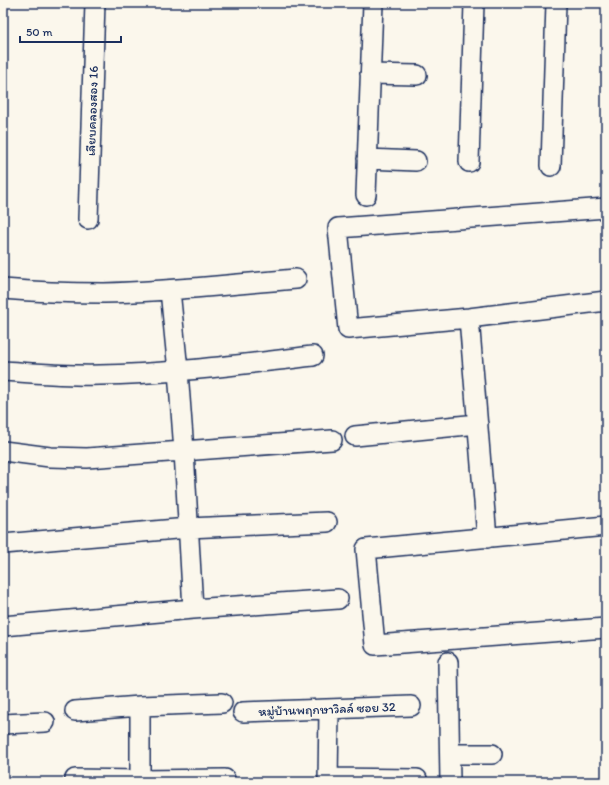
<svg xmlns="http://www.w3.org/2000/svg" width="609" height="785" font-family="Itim,'Playpen Sans Thai',sans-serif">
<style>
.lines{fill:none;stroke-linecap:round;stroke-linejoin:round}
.minor-casing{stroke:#1b2f5e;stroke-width:22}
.minor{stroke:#fbf7ec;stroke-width:19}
.labels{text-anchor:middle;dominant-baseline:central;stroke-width:3;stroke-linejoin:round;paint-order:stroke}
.street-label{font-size:13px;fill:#1b2f5e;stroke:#fbf7ec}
</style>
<rect width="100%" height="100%" fill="#fbf7ec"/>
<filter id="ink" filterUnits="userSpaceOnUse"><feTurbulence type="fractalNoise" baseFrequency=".025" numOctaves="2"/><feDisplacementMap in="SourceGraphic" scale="8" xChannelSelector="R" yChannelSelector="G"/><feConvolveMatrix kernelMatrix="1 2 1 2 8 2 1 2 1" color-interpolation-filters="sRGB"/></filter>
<g filter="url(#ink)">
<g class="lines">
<g class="minor-casing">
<path id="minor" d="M370 74 417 75
M367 159 416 161
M469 162 474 3
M551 166 556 3
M366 195 373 3
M606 208 338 228 348 329 469 318 606 301
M88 219 95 3
M3 289C37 292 70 293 104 293 168 292 232 284 296 279
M170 290 178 371 184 451 193 609
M469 318 487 538
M3 371C35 373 68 376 100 375 172 374 242 364 313 356
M355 436 478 424
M3 451 50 457 87 458 332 440
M606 526 366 549 375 645 606 628
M3 544 188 528 327 522
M3 626 193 609 338 599
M448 662 450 782
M140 706V782
M75 711 140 706 222 703
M243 712 411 706
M3 724 45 722
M450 754H492
M328 778 417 779
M75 779 140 780 225 779
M328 782 329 709"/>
</g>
<use href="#minor" class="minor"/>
</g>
</g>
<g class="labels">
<g class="street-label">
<text transform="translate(92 111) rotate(-88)">เลียบคลองสอง 16</text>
<text transform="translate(327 709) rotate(-2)">หมู่บ้านพฤกษาวิลล์ ซอย 32</text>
</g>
</g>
<rect width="609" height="785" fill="none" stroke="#fbf7ec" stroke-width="16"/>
<rect x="8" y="8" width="593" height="769" fill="none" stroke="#1b2f5e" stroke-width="1.5" filter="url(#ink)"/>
<path d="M20 36v6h101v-6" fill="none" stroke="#1b2f5e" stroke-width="2"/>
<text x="26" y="36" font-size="12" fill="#1b2f5e" stroke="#fbf7ec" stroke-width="3" paint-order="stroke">50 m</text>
</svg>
